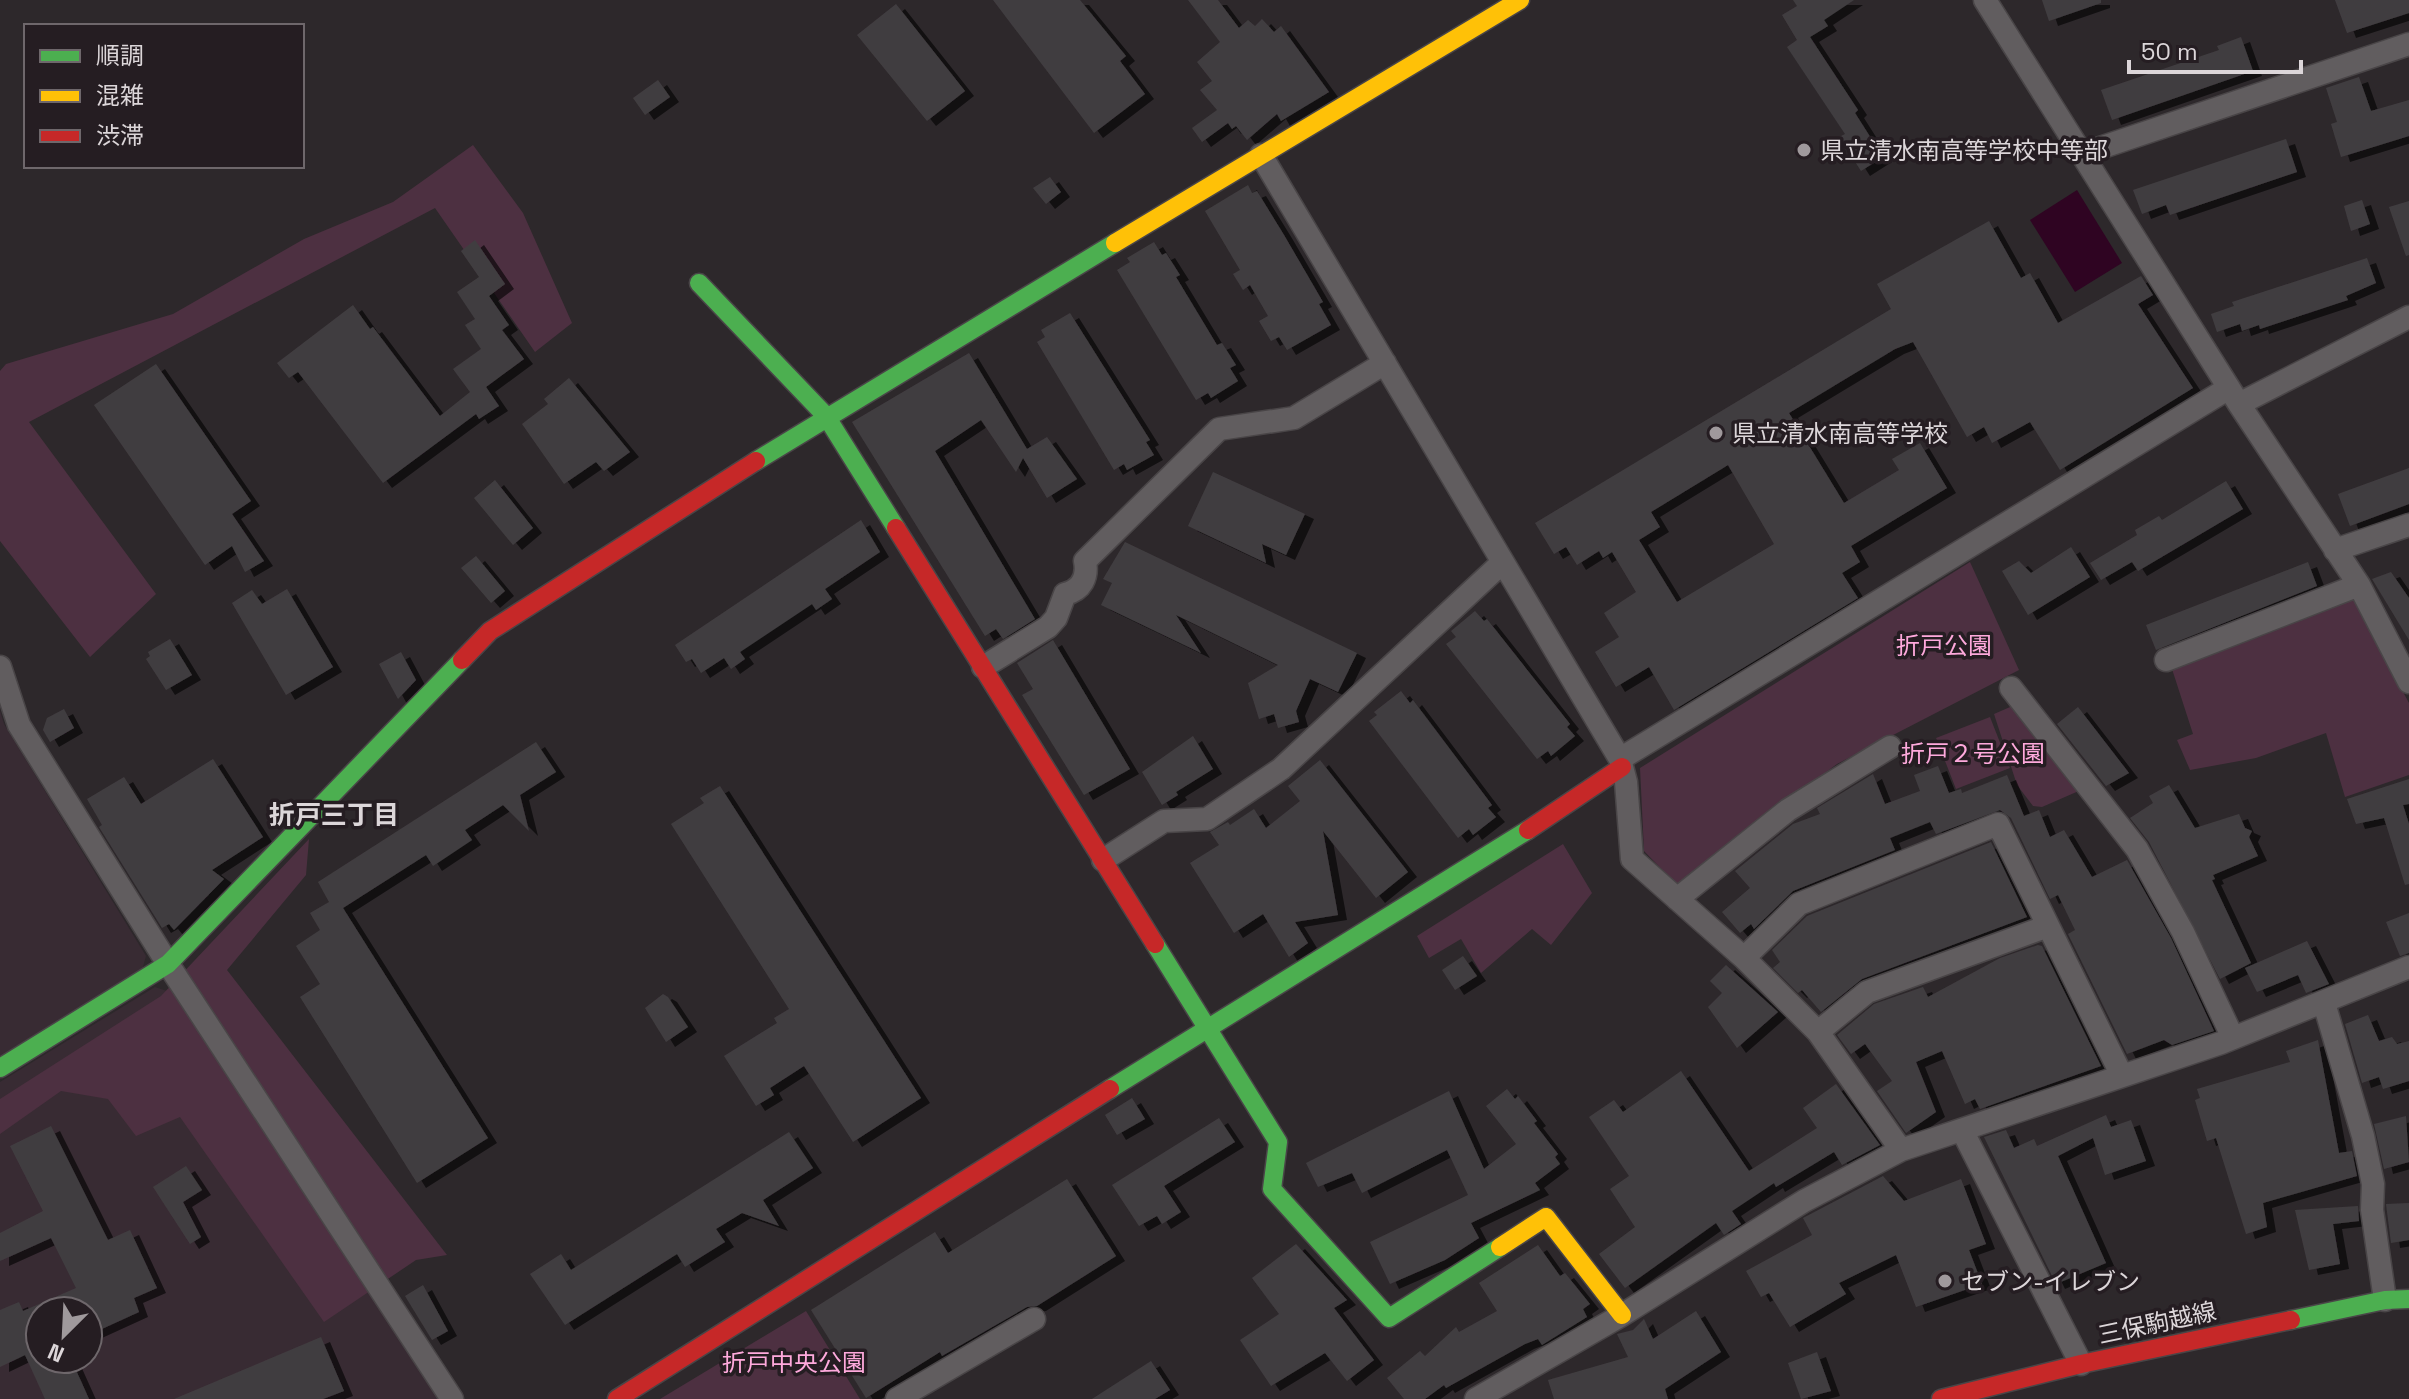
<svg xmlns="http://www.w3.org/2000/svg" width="2409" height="1399" font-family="'Space Grotesk','Noto Sans JP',sans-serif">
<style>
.built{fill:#382b33;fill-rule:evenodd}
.green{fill:#4d3041}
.water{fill:#2f0422}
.building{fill:#413d40;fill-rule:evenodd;filter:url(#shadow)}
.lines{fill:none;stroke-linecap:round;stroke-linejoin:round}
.street-casing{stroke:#494547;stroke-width:25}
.fast-casing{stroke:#494547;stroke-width:21}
.slow-casing{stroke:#494547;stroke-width:21}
.jam-casing{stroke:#494547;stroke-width:21}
.street{stroke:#615d5f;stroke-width:22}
.fast{stroke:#4caf50;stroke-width:18}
.slow{stroke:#ffc107;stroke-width:18}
.jam{stroke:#c62828;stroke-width:18}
.poi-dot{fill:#9f999c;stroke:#251d22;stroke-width:3}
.labels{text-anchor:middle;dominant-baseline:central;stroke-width:7;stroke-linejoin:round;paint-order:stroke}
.poi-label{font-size:24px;fill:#dcd6d9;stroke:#251d22;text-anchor:start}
.park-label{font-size:24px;fill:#fea9dc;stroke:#251d22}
.street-label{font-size:24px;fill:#dcd6d9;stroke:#251d22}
.neighbourhood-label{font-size:26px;font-weight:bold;fill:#dcd6d9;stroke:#251d22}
</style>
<defs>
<filter id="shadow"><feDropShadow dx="9" dy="5" stdDeviation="0" flood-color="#0009"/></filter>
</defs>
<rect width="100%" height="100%" fill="#2d282b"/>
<path class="built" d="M0 711 4 724 146 956 142 970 0 1056Z
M155 987 179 995 442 1399H0V1082ZM40 1311H88V1359H40Z"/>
<path class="green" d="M473 145 523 213 572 323 535 352 435 208 29 422 156 594 90 657 0 541V371L6 364 173 314 304 239 393 202Z
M1970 562 2019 670 1837 764 1677 885 1644 851 1640 768Z
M2353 599 2409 703V775L2345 797 2326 733 2256 758 2190 770 2177 740 2193 734 2172 669Z
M2017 704 2081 790 2042 807 2033 806 2017 785 1994 714Z
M1990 717 2010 768 1956 789 1936 738Z
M309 839 306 875 227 970 447 1255 416 1260 324 1322 180 1117 136 1136 108 1099 61 1091 0 1134V1099L161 996Z
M1563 844 1592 893 1551 945 1532 929 1481 973 1461 939 1429 958 1417 936Z
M806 1311 860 1399H660Z"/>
<path class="water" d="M2077 190 2122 263 2075 292 2030 220Z"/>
<path class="building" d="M993 0H1080L1126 56 1120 61 1145 94 1094 133Z
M1188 0H1218L1239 28 1248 20 1255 26 1262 19 1274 32 1281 26 1329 92 1281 121 1277 114 1247 140 1236 126 1232 129 1228 123 1202 142 1192 128 1217 110 1200 90 1212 81 1197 62 1220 42Z
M1793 0H1854L1824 20 1828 26 1810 37 1858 110 1855 113 1883 157 1861 171 1839 137 1845 134 1787 47 1797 40 1782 15 1797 6Z
M2042 0H2101V3L2049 21Z
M2335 0H2409V13L2347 33Z
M896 4 965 91 927 121 857 35Z
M2241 37 2253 71 2112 120 2101 90 2219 50 2217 46Z
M2359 77 2371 111 2409 100V136L2341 157 2331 124 2337 122 2326 88Z
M658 80 670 97 645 115 633 98Z
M2286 139 2297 172 2170 215 2166 205 2142 214 2133 190Z
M1050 177 1061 192 1046 204 1033 188Z
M1248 185 1252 193 1257 191 1284 235 1323 302 1319 304 1331 325 1287 350 1279 337 1271 341 1259 321 1268 316 1250 285 1243 290 1233 274 1240 270 1205 211Z
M2362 200 2370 224 2351 231 2344 206Z
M2409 201V255L2406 256 2389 207Z
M1989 221 2021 278 2030 273 2058 323 2141 276 2153 295 2138 304 2193 388 2060 470 2030 422 1992 443 1984 427 1967 437 1913 342 1895 349 1789 413 1844 503 1899 470 1892 459 1920 443 1947 488 1851 546 1860 562 1842 573 1858 598 1674 710 1649 667 1616 687 1595 652 1619 637 1604 613 1636 592 1612 552 1603 558 1599 551 1577 565 1566 547 1554 554 1535 523 1891 309 1877 284ZM1728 465 1774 544 1677 602 1639 540 1660 527 1651 512Z
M475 240 505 284 489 296 509 325 502 330 524 359 486 387 499 406 479 419 476 414 383 483 298 372 289 378 277 363 353 305 370 329 373 327 440 416 470 392 453 369 481 349 465 325 475 319 457 292 479 277 461 251Z
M1154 242 1162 255 1166 253 1180 275 1176 277 1217 345 1222 343 1236 365 1230 368 1238 381 1211 398 1208 393 1196 400 1117 270 1130 262 1127 258Z
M2367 258 2376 283 2346 296 2348 300 2260 329 2259 325 2242 331 2240 324 2217 332 2211 314 2234 306 2232 302Z
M1070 313 1150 440 1146 442 1154 455 1127 470 1124 464 1114 470 1037 342 1045 337 1041 330Z
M969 353 1027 449 1047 437 1077 479 1047 498 1023 458 1016 472 981 420 935 451 1035 619 1003 639 996 629 985 636 852 422Z
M156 364 251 501 232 514 264 561 245 572 232 546 205 565 94 405Z
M569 378 630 452 604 471 596 462 564 484 522 424 548 404 544 399Z
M2409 468V504L2350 526 2338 494Z
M1213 472 1305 514 1286 555 1262 544 1266 563 1188 526Z
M495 480 533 528 513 545 474 498Z
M2226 481 2243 509 2138 571 2132 562 2101 580 2090 563 2137 535 2135 530 2159 516 2162 520Z
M861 520 880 552 825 589 832 599 816 610 812 604 740 652 745 659 731 669 724 658 701 673 692 659 686 662 675 645Z
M1125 542 1357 653 1338 692 1310 679 1296 711 1299 722 1278 728 1274 714 1259 719 1248 683 1278 665 1176 615 1201 653 1101 605 1112 583 1103 579Z
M2071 547 2090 577 2028 615 2002 571 2019 561 2031 573Z
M476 556 505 591 491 603 461 568Z
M2308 562 2317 586 2156 650 2146 625Z
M2391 572 2409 598V640L2372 579Z
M287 589 333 667 286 695 232 603 252 590 262 604Z
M1475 611 1484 621 1487 619 1570 724 1567 727 1575 736 1551 756 1548 751 1537 759 1446 644 1456 637 1451 631Z
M170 639 192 675 166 690 146 659 150 656 148 652Z
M1053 640 1130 769 1084 795 1022 695 1033 689 1017 663Z
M401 652 416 680 398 699 379 664Z
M1401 691 1410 703 1413 700 1492 805 1488 808 1496 817 1473 835 1469 829 1458 838 1369 721 1377 715 1374 712Z
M2078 707 2129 773 2106 786 2057 724Z
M64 709 74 728 50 742 43 730 47 718Z
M1193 736 1213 769 1176 792 1178 795 1162 805 1142 772Z
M536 742 556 772 520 795 529 831 503 805 465 830 472 840 433 866 426 855 343 908 488 1138 417 1183 300 997 320 984 296 946 320 930 310 913 329 902 318 882Z
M213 759 263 837 212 870 224 879 174 930 169 924 162 928 99 827 102 825 87 799 124 777 141 804Z
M1320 760 1408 872 1376 898 1323 831 1338 915 1295 922 1308 943 1289 957 1263 914 1234 933 1190 863 1219 845 1210 832 1228 822 1230 825 1254 809 1266 828 1300 801 1288 786Z
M1938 766 1949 793 1961 789 1962 793 2007 775 2024 816 2039 810 2050 837 2064 830 2092 877 2127 860 2171 938 2214 1031 2172 1045 2164 1040 2127 1054 2068 934 2075 930 2058 895 2050 899 2011 818 2000 810 1936 834 1930 822 1890 838 1895 850 1793 891 1754 929 1751 924 1740 933 1722 912 1750 888 1735 871 1793 824 1820 814 1817 808 1873 774 1885 804 1920 791 1914 775Z
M2409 779V804L2403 805 2409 824V884L2405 885 2384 818 2356 824 2347 799Z
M2169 785 2195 828 2239 814 2245 828 2252 831 2249 837 2258 856 2213 875 2215 879 2212 880 2251 963 2220 979 2149 842 2130 818 2153 803 2149 796Z
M720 786 921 1098 853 1142 804 1066 770 1088 774 1095 756 1106 724 1056 777 1023 774 1018 789 1009 671 824 704 803 700 798Z
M1991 842 2027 917 1862 979 1821 1012 1802 990 1798 993 1773 968 1780 962 1772 950 1807 916Z
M2409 913V953L2400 956 2386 922Z
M2307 941 2329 984 2306 993 2298 975 2257 992 2245 968Z
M2038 945 2042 946 2101 1066 1980 1109 1975 1099 1965 1104 1942 1051 1916 1062 1936 1112 1906 1133 1877 1091 1892 1081 1865 1044 1851 1054 1837 1035 1874 1004 1923 987 1928 997 2000 958Z
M1463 956 1477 976 1455 990 1442 970Z
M1726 965 1778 1012 1737 1048 1708 1007 1722 993 1710 981Z
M663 994 668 997 688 1027 666 1042 645 1008Z
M2368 1015 2379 1041 2392 1037 2397 1044 2409 1041V1081L2383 1089 2379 1077 2362 1083 2345 1024Z
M2318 1040 2339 1153 2352 1151 2357 1176 2263 1203 2267 1227 2246 1234 2216 1138 2207 1141 2195 1100 2200 1098 2197 1089 2290 1062 2286 1051Z
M1681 1071 1749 1171 1817 1128 1803 1108 1836 1084 1880 1145 1842 1165 1834 1152 1776 1187 1774 1183 1732 1211 1741 1224 1724 1235 1716 1223 1625 1288 1599 1254 1635 1227 1610 1189 1629 1176 1589 1117 1614 1100 1623 1112Z
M1507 1089 1515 1099 1518 1096 1537 1121 1534 1123 1558 1154 1555 1157 1560 1164 1535 1183 1540 1190 1471 1223 1479 1238 1445 1260 1390 1284 1370 1242 1468 1195 1447 1150 1362 1193 1352 1173 1318 1187 1306 1163 1449 1091 1484 1169 1516 1144 1486 1106Z
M1132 1098 1145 1119 1117 1135 1105 1115Z
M2106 1115 2111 1127 2131 1120 2146 1161 2105 1175 2093 1138 2058 1156 2106 1263 2056 1284 1984 1137 2006 1130 2014 1148 2034 1139 2037 1146Z
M2406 1116 2409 1162 2384 1169 2374 1124Z
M1219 1118 1235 1142 1164 1186 1181 1212 1162 1224 1157 1216 1139 1226 1112 1185Z
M51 1126 108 1240 130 1230 157 1288 134 1298 139 1312 93 1333 88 1311H40V1359H71L89 1399H45L25 1355 0 1367V1310L19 1302 23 1311 76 1288 51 1238 0 1261V1233L43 1211 10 1146Z
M789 1132 813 1168 763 1200 779 1226 742 1213 716 1229 725 1242 685 1267 677 1254 565 1325 530 1274 561 1254 571 1270Z
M186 1166 202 1190 183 1202 201 1237 190 1244 153 1187Z
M1883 1176 1904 1201 1961 1179 1986 1244 1969 1250 1982 1284 1916 1307 1896 1255 1839 1283 1846 1294 1790 1327 1769 1293 1761 1297 1746 1271 1812 1235 1803 1218Z
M1067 1179 1116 1256 1037 1306 1027 1307 942 1356 940 1352 866 1398 811 1310 935 1232 948 1253Z
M2409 1203V1240L2391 1243 2386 1204Z
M2358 1206 2359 1221 2333 1224 2340 1264 2309 1270 2295 1210Z
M1296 1244 1347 1300 1334 1308 1374 1360 1347 1381 1325 1353 1271 1386 1240 1340 1279 1314 1252 1278Z
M1538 1245 1560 1276 1565 1273 1590 1304 1583 1309 1587 1317 1542 1345 1538 1339 1525 1344 1446 1388 1444 1385 1425 1399H1404L1387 1378 1420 1351 1425 1356 1456 1327 1459 1332 1497 1311 1479 1283Z
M423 1285 448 1331 432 1340 405 1296Z
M1696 1311 1721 1352 1665 1389 1668 1399H1554L1548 1380 1628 1357 1617 1334 1633 1330 1644 1319 1653 1339Z
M321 1337 344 1391 323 1399H174Z
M1817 1352 1831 1391 1801 1399 1788 1363Z
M1151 1361 1170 1390 1155 1399H1092Z"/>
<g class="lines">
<g class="street-casing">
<path id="street" d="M1985 0 2239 404 2359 585 2409 682
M2082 154 2409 44
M1261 155 1620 759 1626 782 1632 859 1744 958 1818 1032 1901 1150
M2239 404 2409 317
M2335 550 2409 525
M2166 660 2359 585
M0 667 19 725 168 964 452 1399
M983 667 1048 627 1056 618 1065 594C1082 590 1088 577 1085 561L1219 429 1294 418 1385 363
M2011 688 2137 849 2183 932 2233 1038
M1620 759 2229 388
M1103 860 1164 821 1207 819 1281 769 1503 562
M1677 899 1788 810 1890 747
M1744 958 1799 904 1998 824 2122 1076
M2324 1003 2363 1136 2373 1184 2372 1210 2385 1300
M1818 1032 1867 992 2048 926
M1962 1130 2081 1364
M897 1399 1034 1319
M1476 1399 1622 1315 1804 1201 1901 1150 2221 1043 2409 967"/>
</g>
<g class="fast-casing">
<path id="fast" d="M699 283 826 416 896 528
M756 461 1115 243
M1155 944 1278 1142 1272 1189 1389 1318 1500 1247
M0 1068 168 964 462 660
M1110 1089 1528 830
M2291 1320 2385 1300 2409 1299"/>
</g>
<g class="slow-casing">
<path id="slow" d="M1115 243 1520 0
M1500 1247 1546 1217 1622 1315"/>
</g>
<g class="jam-casing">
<path id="jam" d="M896 528 1155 944
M462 660 490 631 756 461
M1528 830 1622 767
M617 1399 1110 1089
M1941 1399 2081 1364 2291 1320"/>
</g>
<use href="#street" class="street"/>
<use href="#fast" class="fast"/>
<use href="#slow" class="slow"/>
<use href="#jam" class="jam"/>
</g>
<g class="poi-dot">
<circle cx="1804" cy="150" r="8"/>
<circle cx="1716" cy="433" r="8"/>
<circle cx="1945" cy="1281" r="8"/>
</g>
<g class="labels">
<g class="poi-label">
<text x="1820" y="150">県立清水南高等学校中等部</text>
<text x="1732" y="433">県立清水南高等学校</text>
<text x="1961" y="1281">セブン-イレブン</text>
</g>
<g class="park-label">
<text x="1944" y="645">折戸公園</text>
<text x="1973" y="753">折戸２号公園</text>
<text x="794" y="1362">折戸中央公園</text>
</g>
<g class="street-label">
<text transform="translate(2157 1323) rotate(-12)">三保駒越線</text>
</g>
<g class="neighbourhood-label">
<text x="334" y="815">折戸三丁目</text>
</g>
</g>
<rect x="24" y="24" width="280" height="144" fill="#251d22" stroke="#6e676b" stroke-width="2"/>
<rect x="40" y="50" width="40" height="12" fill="#4caf50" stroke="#6e676b" stroke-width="2"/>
<text x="96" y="64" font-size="24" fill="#dcd6d9">順調</text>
<rect x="40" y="90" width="40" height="12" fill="#ffc107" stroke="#6e676b" stroke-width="2"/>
<text x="96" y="104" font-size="24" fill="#dcd6d9">混雑</text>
<rect x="40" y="130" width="40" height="12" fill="#c62828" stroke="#6e676b" stroke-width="2"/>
<text x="96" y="144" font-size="24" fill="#dcd6d9">渋滞</text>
<g transform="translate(64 1335) rotate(204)"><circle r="38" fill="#251d22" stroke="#6e676b" stroke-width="2"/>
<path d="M0-6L14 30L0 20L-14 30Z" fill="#9f999c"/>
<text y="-12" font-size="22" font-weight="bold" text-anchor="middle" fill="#dcd6d9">N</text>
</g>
<path d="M2129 60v12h172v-12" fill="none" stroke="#dcd6d9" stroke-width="4"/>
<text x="2141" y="60" font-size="24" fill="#dcd6d9" stroke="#251d22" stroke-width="6" paint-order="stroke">50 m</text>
</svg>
